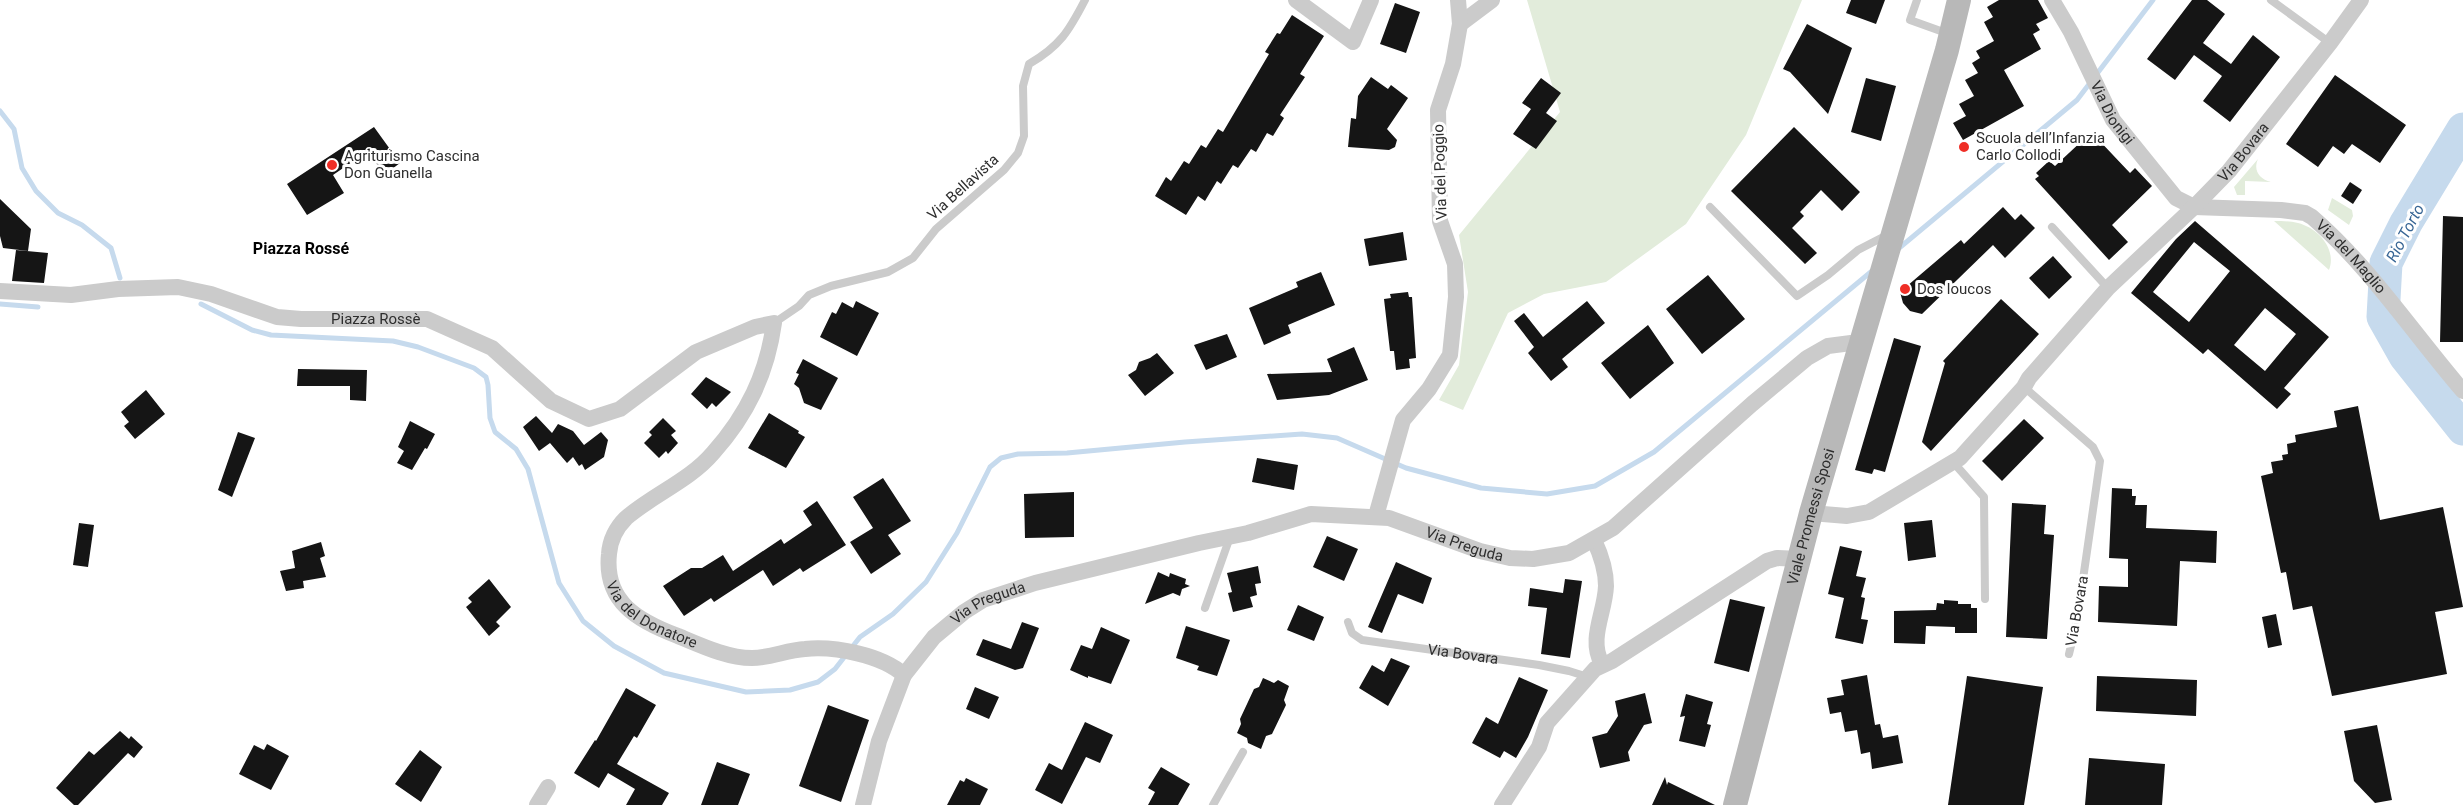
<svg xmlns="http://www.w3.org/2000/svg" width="2463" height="805" font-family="Roboto,sans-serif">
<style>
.green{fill:#e2ecdb}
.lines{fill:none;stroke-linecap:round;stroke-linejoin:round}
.stream{stroke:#c6daed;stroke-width:5}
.river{stroke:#c6daed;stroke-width:33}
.building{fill:#151515;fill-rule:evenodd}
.lane{stroke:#cbcbcb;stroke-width:8}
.street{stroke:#cbcbcb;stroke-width:16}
.secondary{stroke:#b8b8b8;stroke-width:24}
.poi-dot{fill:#ef2e26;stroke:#fff;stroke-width:2}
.labels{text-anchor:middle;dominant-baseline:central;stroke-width:6;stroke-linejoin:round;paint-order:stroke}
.street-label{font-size:15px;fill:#2e2e2e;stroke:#fff}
.poi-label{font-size:15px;fill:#2e2e2e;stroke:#fff;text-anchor:start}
.water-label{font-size:16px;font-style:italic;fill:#386695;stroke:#fff}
.neighbourhood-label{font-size:16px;font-weight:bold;fill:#000;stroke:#fff}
</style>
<rect width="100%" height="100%" fill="#fff"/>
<path class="green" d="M1527 0H1802L1746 135 1686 224 1606 282 1544 294 1508 313 1463 410 1439 400 1459 365 1468 292 1459 235 1560 112Z
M2258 159C2253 170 2259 179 2271 182L2245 181V195H2237L2234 187Z
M2332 198 2352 210 2353 216 2349 225 2328 210Z
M2274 221C2282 221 2290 221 2298 223 2318 228 2337 249 2329 270Z"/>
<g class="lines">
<path class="stream" d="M0 111 14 129 22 168 36 191 58 213 82 225 111 248 120 278
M1898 249 2077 100 2153 0
M0 304 38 307
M201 304 252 330 271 335 393 341 418 347 474 368 486 377 488 385 490 418 495 432 516 449 528 469 559 583 583 621 614 646 664 673 746 692 790 690 818 682 835 669 860 637 893 614 926 582 957 533 990 467 1001 458 1018 454 1067 453 1185 442 1302 434 1337 438 1406 468 1481 488 1547 494 1595 486 1654 452 1872 271"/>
<path class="river" d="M2463 129 2406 223 2386 263 2383 317 2405 356 2463 429"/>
</g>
<path class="building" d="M1851 0H1885L1876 24 1846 13Z
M1999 0H2038L2048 18 2036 24 2040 30 2033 34 2041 49 2004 70 2024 106 1963 140 1953 123 1966 116 1959 104 1974 96 1965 80 1978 73 1972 63 1980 58 1976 51 1994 41 1984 22 1993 17 1987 7Z
M2192 0H2207L2225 14 2203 43 2231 64 2253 35 2280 57 2230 122 2203 101 2222 76 2194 55 2175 80 2147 59Z
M1395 3 1420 12 1406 53 1380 44Z
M1292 15 1324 36 1300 74 1305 77 1280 115 1284 118 1273 136 1267 133 1256 152 1251 149 1238 168 1233 165 1221 184 1217 181 1205 201 1198 196 1186 215 1155 196 1166 177 1171 181 1184 161 1189 164 1201 145 1206 148 1218 129 1223 132 1269 54 1265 52 1277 33 1280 34Z
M1807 24 1852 48 1828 114 1790 72 1783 69Z
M2335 75 2406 125 2380 163 2352 144 2344 154 2333 146 2318 167 2286 144Z
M1371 77 1388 89 1391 85 1408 98 1387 129 1397 140 1395 147 1389 150 1348 147 1351 118 1356 119 1358 96Z
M1541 78 1561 93 1546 113 1557 121 1536 149 1513 134 1531 109 1522 103Z
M1866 78 1896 86 1881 141 1851 132Z
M374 127 400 163 384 175 368 151 333 175 344 193 307 215 287 184Z
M1794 127 1860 192 1842 211 1821 190 1800 212 1804 216 1792 228 1817 253 1805 264 1731 191Z
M2095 136 2130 173 2135 168 2152 186 2112 225 2128 242 2109 260 2035 179 2039 176 2036 173 2049 161 2055 166 2084 139 2087 143Z
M2350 182 2362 190 2353 204 2341 196Z
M0 199 31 229 28 251 3 248 0 236Z
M2003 207 2015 220 2021 214 2035 228 2005 258 1993 245 1922 314 1910 311 1903 303 1900 292 1961 240 1964 244Z
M2443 216 2463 217V342H2440Z
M2195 221 2329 337 2284 388 2291 394 2277 409 2208 349 2203 354 2131 293 2176 239ZM2194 242 2230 271 2189 322 2153 292ZM2265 308 2296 334 2265 371 2234 345Z
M1403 232 1407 260 1369 266 1364 239Z
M16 250 48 253 44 283 12 281Z
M2053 256 2072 277 2049 299 2029 278Z
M1321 272 1335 305 1288 325 1291 333 1264 345 1249 308 1298 287 1296 282Z
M1708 275 1745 319 1702 354 1666 309Z
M1408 292 1409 297H1412L1416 358 1409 359 1410 368 1396 370 1394 351H1390L1384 299 1391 298 1390 294Z
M2001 299 2039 334 1931 451 1922 442 1945 363 1943 361Z
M856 301 879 313 857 356 820 337 832 312 836 314 842 302 853 308Z
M1587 301 1605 323 1562 359 1568 367 1551 381 1528 353 1534 347 1514 321 1524 313 1543 337Z
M1648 325 1674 363 1630 399 1601 363Z
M1227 334 1237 357 1206 370 1194 345Z
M1894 338 1921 346 1885 472 1874 469 1872 474 1855 470Z
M1354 347 1368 380 1329 395 1277 400 1267 374 1332 372 1327 359Z
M1157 353 1174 373 1145 396 1128 375 1136 370 1139 362 1150 358Z
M803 359 838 378 821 410 804 403 799 388 794 384 799 374 796 373Z
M298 369 367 370 366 401 350 400V386H297Z
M706 377 731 392 716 407 712 403 707 409 691 394Z
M146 390 165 414 135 439 124 426 129 422 121 412Z
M2358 406 2380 520 2443 507 2463 607 2435 612 2447 674 2332 696 2312 606 2293 610 2286 572 2281 573 2261 476 2273 473 2271 462 2283 460 2282 455 2288 454 2287 444 2296 442 2295 435 2337 427 2334 411Z
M769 413 799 431 798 433 805 437 786 468 748 448Z
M536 416 552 433 558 424 573 431 584 445 601 432 608 440 604 457 585 470 582 464 579 466 573 457 567 463 550 443 539 451 523 427Z
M663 418 676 431 671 435 678 443 668 454 666 451 659 458 644 443 652 435 649 432Z
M2024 419 2044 438 2002 481 1982 461Z
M410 421 435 434 427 449 425 448 412 470 397 463 404 451 398 447Z
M238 432 255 438 232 497 218 490Z
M1257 458 1298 465 1294 490 1252 482Z
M883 478 911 521 888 535 901 554 871 574 850 542 873 528 853 497Z
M2112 488 2132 489V496H2136L2135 505H2147L2146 528 2217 531 2216 563 2180 561 2177 626 2098 622 2099 586 2128 587V559L2109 558Z
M1074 492V537L1025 538 1024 494Z
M817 501 846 545 803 572 800 568 773 586 763 570 714 602 711 598 684 616 663 586 691 568H702L723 555 733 571 781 539 784 544 812 525 803 511Z
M2012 503 2046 505 2044 534 2054 535 2047 639 2006 637Z
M1932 520 1936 557 1908 561 1904 523Z
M79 523 94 525 88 567 73 565Z
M1327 536 1358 549 1344 581 1313 567Z
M321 542 325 556 320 558 326 577 303 581 304 588 286 591 280 571 295 568 292 551Z
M1840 546 1862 551 1856 576 1866 578 1861 597 1865 598 1861 619 1868 620 1863 644 1835 638 1844 598 1828 594Z
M1396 562 1432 578 1423 604 1398 594 1382 633 1368 627Z
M1258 566 1261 583 1255 584 1257 595 1250 597 1253 607 1233 612 1228 593 1232 592 1227 573Z
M1158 572 1169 577 1170 573 1186 579 1185 584 1190 586 1182 589 1180 596 1173 593 1145 604Z
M489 579 511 607 496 622 500 626 489 636 466 607 472 602 468 598Z
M1565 579 1582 581 1570 658 1541 654 1547 608 1528 606 1530 588 1563 593Z
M1730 599 1765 607 1749 672 1714 663Z
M1944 600 1958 601V604H1971V608H1977V633H1955V627L1926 626 1925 644 1894 643V611L1936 610 1937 603 1944 604Z
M1298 605 1324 617 1314 641 1287 630Z
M2276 614 2282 645 2268 648 2262 617Z
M1022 622 1039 628 1023 668 1015 670 976 655 983 639 1011 649Z
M1186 626 1230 640 1217 676 1197 670 1199 666 1176 658Z
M1101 627 1130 640 1111 684 1088 676V678L1070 670 1081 645 1092 649Z
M1391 658 1410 666 1388 706 1359 688 1372 665 1384 672Z
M1867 675 1875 725 1880 724 1883 738 1898 735 1903 763 1872 769 1870 752 1861 754 1857 730 1845 732 1841 712 1830 714 1827 698 1844 695 1841 680Z
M1967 676 2043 687 2024 805H1948Z
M2097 676 2197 680 2196 716 2096 711Z
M1519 677 1548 690 1528 737 1516 758 1504 751 1500 758 1472 743 1486 717 1498 724Z
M1263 678 1274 683 1278 680 1289 686 1284 700 1286 705 1272 734 1266 736 1261 749 1248 743 1247 738 1237 733 1241 724 1240 719 1254 689 1259 687Z
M975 687 999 697 989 719 966 709Z
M626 688 656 705 637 738 634 736 617 764 669 793 662 805H626L635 789 608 773 599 788 574 773 595 740 596 741Z
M1645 693 1652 723 1644 725 1628 752 1630 761 1600 768 1592 737 1607 733 1618 716 1615 701Z
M1686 694 1713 702 1707 724 1711 725 1705 747 1679 741 1685 716 1680 717Z
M828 705 869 720 841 802 799 786Z
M1085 722 1113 735 1100 763 1086 757 1062 804 1035 790 1049 763 1062 770Z
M2377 725 2392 800 2375 803 2354 781 2344 731Z
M120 731 129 739 131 736 143 747 134 758 128 753 78 805H74L56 788 89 751 94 755Z
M267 744 289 756 271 790 239 774 254 745 264 750Z
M420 750 442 767 421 802 395 784Z
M2089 758 2165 764 2162 805H2085Z
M717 762 750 774 738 805H701Z
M1161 767 1190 784 1178 805H1148L1155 792 1148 788Z
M1665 777 1667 785 1668 782 1715 805H1652Z
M966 778 988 789 980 805H947L960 780 964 782Z"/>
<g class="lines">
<g class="lane">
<path d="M1917 0 1910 20 1949 34"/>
<path d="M2271 0 2330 43"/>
<path d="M1710 207 1797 296 1828 275 1858 250 1887 235"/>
<path d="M2052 227 2108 288"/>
<path d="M774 323 799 306 809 295 831 286 888 272 913 258 936 229 1004 170 1018 153 1024 136 1023 86 1029 64C1060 46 1069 31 1085 0"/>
<path d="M2024 387 2093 447 2100 461 2077 621 2069 654"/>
<path d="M1953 462 1984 497 1985 599"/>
<path d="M1205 608 1230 537"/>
<path id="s1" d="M1348 622 1352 633 1362 640 1539 665 1569 671 1588 677"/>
<path d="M1213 805 1243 752"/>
</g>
<g class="street">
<path d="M1296 0 1353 42 1371 0"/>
<path id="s2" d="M2052 0 2071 32 2113 120 2176 198 2194 207 2281 210 2305 213 2312 217C2370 267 2413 333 2463 391"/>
<path d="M1460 24 1492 0"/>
<path id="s3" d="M0 291 71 295 118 289 178 287 211 294 277 317 301 319H427L492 348 551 401 589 419 620 409 696 352 755 327 774 323C767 374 747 415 713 453 689 481 654 494 626 518 616 528 610 540 609 554 604 602 638 621 678 636 700 645 727 658 752 658 770 658 787 650 805 649 835 646 882 655 904 675"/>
<path id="s4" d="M1811 513 1847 516 1869 512 1953 462 1960 458 2024 387 2029 378 2108 288 2194 207 2229 171 2330 43 2361 0"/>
<path d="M1376 516 1403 420 1429 389 1450 355 1456 297 1455 264 1440 221 1438 110 1453 64 1460 24 1458 0"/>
<path d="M1594 540C1601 555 1606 569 1606 586 1605 613 1588 639 1602 664"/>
<path d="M537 805 548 787"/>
<path id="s5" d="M863 805 879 741 904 675 934 637 964 612 983 600 1035 583 1199 543 1248 533 1311 514 1389 518 1480 551 1510 558 1533 559 1569 553 1613 528 1752 404 1807 358 1828 346 1851 343 1861 345"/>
<path d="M1502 805 1539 747 1547 723 1595 669 1612 661 1767 561 1777 558 1800 559"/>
</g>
<path class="secondary" id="s6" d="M1735 805 1811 513 1947 50 1959 0"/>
</g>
<g class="poi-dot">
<circle cx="1964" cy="147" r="6"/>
<circle cx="332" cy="165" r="6"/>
<circle cx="1905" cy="289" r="6"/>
</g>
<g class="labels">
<g class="street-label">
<text stroke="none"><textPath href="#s2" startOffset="128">Via Dionigi</textPath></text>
<text stroke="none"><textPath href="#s4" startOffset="582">Via Bovara</textPath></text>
<text transform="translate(1440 172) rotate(-92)">Via del Poggio</text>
<text transform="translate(963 187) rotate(-42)">Via Bellavista</text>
<text stroke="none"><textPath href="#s2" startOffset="430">Via del Maglio</textPath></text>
<text stroke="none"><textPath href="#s3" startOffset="381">Piazza Rossè</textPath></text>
<text stroke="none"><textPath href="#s6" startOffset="298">Viale Promessi Sposi</textPath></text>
<text stroke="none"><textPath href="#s5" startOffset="744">Via Preguda</textPath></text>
<text stroke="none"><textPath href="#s5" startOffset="250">Via Preguda</textPath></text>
<text stroke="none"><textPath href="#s3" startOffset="1214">Via del Donatore</textPath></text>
<text transform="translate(2077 611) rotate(-80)">Via Bovara</text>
<text stroke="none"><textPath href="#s1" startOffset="126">Via Bovara</textPath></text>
</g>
<g class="poi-label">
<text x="1976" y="138">Scuola dell’Infanzia<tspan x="1976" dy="17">Carlo Collodi</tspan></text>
<text x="344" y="156">Agriturismo Cascina<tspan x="344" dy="17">Don Guanella</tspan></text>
<text x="1917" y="289">Dos loucos</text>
</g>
<g class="water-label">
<text transform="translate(2405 233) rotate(-62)">Rio Torto</text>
</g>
<g class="neighbourhood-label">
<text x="301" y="248">Piazza Rossé</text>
</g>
</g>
</svg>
